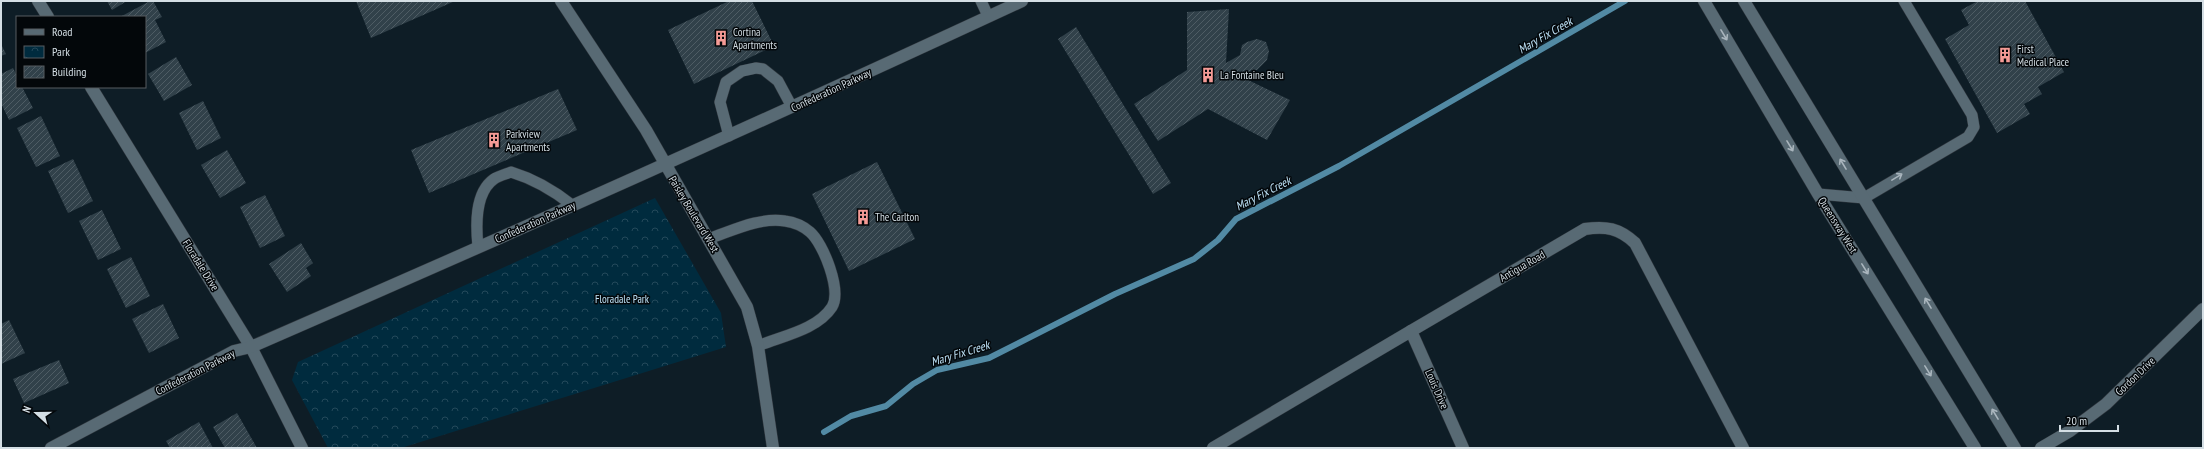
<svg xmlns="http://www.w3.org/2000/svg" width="2204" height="449" font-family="'PT Sans Narrow',sans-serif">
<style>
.park{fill:url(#park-crowns)}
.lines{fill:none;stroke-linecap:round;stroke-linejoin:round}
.stream{stroke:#528aa4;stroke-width:6}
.building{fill:url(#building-hatch)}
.lane-casing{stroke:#2f363d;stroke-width:12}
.street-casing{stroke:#2f363d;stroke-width:13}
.secondary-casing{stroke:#2f363d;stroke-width:13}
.lane{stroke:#586a74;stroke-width:11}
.street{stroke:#586a74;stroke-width:12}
.secondary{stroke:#586a74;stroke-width:12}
.oneway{stroke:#a9b5bd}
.labels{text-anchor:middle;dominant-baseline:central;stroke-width:3;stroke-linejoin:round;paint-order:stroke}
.poi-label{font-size:11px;fill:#d4dee4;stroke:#03070a;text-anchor:start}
.street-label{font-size:11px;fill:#d4dee4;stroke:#03070a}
.park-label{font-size:11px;fill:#bee2f7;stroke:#03070a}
.water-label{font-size:12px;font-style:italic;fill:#bee2f7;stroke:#03070a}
</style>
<defs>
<pattern id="park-crowns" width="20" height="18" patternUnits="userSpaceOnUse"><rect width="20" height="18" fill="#002b3e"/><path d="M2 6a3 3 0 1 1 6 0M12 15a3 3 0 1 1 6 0" fill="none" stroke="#24495a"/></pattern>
<pattern id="building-hatch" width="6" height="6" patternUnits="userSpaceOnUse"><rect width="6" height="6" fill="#31414a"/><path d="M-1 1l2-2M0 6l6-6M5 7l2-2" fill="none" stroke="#4e5c64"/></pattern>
</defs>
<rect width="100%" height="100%" fill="#0e1d26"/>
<path class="park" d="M655 198 721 313 726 347 401 448H328L292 380 298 362Z"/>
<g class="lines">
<path class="stream" d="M824 432 851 416 886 406 913 384 937 370 989 358 1115 294 1194 259 1218 240 1236 219 1339 166 1625 1"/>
</g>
<path class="building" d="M107 1H127L112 10Z
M150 1H153L162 17 155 20 166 42 145 53V17H120Z
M356 1H455L371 38Z
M729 1H752L774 46 694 84 668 30Z
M1978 1H2025L2064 72 2038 87 2042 94 2024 104 2030 114 1997 133 1945 39 1969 25 1961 10Z
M1229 9 1226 63 1240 55 1242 45 1247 42 1257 39 1266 42 1269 51 1267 60 1257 70H1251L1248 80 1290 100 1267 140 1208 109 1158 141 1134 104 1187 70V12Z
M1076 27 1171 183 1153 194 1058 39Z
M1 44 6 54 1 56Z
M176 57 192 85 164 101 148 74Z
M13 68 17 76V87H22L33 108 9 120 1 103V74Z
M558 89 577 130 429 193 411 150Z
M203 101 221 138 197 150 179 113Z
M41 116 60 156 36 167 17 128Z
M227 150 246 183 220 198 201 165Z
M73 159 93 201 68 213 48 171Z
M877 162 915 239 849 271 812 194Z
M265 195 285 236 260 248 240 207Z
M102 210 121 249 98 260 79 221Z
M301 243 313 263 306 268 311 276 287 292 269 264Z
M131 257 150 296 126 308 107 269Z
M163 304 179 338 149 353 132 319Z
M9 320 25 353 1 364V324Z
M59 360 69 383 24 403 13 379Z
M237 413 257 448H225L213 427Z
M199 422 213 448H170L166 441Z"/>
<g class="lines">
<g class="lane-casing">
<path id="lane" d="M981 1 988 16
M729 136 720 102 726 82 742 71 756 68 763 69 778 81 792 107
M1818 194 1864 198 1968 137 1974 127 1972 115 1904 1
M708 239C732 231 759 217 785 221 793 222 803 226 810 232 823 243 842 290 832 307 817 330 782 336 758 346
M478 247C476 227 474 193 494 179 498 176 506 174 511 172 534 179 553 190 572 205"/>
</g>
<g class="street-casing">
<path id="street" d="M38 1 48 17
M91 87 251 347 302 448
M1411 331 1585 229C1606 226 1619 228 1635 243L1743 448
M2041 448 2070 431 2106 404 2203 309"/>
</g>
<g class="secondary-casing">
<path id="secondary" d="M561 1 646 130 747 307 758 346 773 448
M1704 1 1818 194 1975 448
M1744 1 2015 448
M51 448 234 351 251 347C509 235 766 120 1022 1
M1213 448 1411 331 1463 448"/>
</g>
<use href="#lane" class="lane"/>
<use href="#street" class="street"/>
<use href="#secondary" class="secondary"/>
</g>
<defs><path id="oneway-shaft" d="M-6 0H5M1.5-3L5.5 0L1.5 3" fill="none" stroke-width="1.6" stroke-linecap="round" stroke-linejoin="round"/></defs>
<g class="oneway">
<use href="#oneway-shaft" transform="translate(1724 35) rotate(59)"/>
<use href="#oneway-shaft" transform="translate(1790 146) rotate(59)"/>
<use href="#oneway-shaft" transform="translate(1843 164) rotate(-121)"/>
<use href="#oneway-shaft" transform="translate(1897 177) rotate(-31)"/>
<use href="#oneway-shaft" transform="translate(1865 269) rotate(58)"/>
<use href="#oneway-shaft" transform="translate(1928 303) rotate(-121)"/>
<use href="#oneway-shaft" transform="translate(1928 371) rotate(58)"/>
<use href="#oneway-shaft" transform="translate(1995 414) rotate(-121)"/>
</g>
<defs>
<g id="building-bare" transform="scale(1.2)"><path d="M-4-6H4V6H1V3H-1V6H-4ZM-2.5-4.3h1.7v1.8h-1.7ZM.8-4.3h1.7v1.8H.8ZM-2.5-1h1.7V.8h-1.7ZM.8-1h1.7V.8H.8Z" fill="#f59b96" stroke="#03070a" stroke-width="2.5" paint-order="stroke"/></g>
</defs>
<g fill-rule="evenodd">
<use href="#building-bare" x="721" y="38"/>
<use href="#building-bare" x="2005" y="55"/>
<use href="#building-bare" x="1208" y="75"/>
<use href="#building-bare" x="494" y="140"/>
<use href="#building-bare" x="863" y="217"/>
</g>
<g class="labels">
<g class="poi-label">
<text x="733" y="32">Cortina<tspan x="733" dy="13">Apartments</tspan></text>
<text x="2017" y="49">First<tspan x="2017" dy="13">Medical Place</tspan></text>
<text x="1220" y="75">La Fontaine Bleu</text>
<text x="506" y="134">Parkview<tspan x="506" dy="13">Apartments</tspan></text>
<text x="875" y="217">The Carlton</text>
</g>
<g class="street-label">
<text transform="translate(831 90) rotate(-25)">Confederation Parkway</text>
<text transform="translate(694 214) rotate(59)">Paisley Boulevard West</text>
<text transform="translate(535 222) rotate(-24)">Confederation Parkway</text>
<text transform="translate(1838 225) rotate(58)">Queensway West</text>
<text transform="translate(201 265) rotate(58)">Floradale Drive</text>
<text transform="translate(1522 266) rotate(-30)">Antigua Road</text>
<text transform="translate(195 372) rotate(-27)">Confederation Parkway</text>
<text transform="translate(2135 376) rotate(-44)">Gordon Drive</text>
<text transform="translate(1437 389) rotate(66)">Louis Drive</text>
</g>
<g class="park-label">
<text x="622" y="299">Floradale Park</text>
</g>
<g class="water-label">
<text transform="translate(1545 35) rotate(-30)">Mary Fix Creek</text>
<text transform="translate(1263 193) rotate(-27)">Mary Fix Creek</text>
<text transform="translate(960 353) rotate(-17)">Mary Fix Creek</text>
</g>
</g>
<rect width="2204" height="449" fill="none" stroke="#d4dee4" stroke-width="4"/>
<rect x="16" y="16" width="130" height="72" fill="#03070a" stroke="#575d61"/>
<rect x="24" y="29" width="20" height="6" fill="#586a74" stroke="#575d61"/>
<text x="52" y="36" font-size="12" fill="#d4dee4">Road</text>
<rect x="24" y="46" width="20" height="12" fill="url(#park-crowns)" stroke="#575d61"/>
<text x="52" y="56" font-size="12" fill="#d4dee4">Park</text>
<rect x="24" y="66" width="20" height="12" fill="url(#building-hatch)" stroke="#575d61"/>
<text x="52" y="76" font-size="12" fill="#d4dee4">Building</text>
<g transform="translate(36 413) rotate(291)" stroke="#03070a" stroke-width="3" paint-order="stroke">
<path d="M0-3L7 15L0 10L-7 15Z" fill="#d4dee4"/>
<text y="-6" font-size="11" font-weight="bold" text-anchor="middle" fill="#d4dee4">N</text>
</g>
<path d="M2060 425v6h58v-6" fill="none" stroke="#d4dee4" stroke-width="2"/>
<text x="2066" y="425" font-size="12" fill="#d4dee4" stroke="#03070a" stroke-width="3" paint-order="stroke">20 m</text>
</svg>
